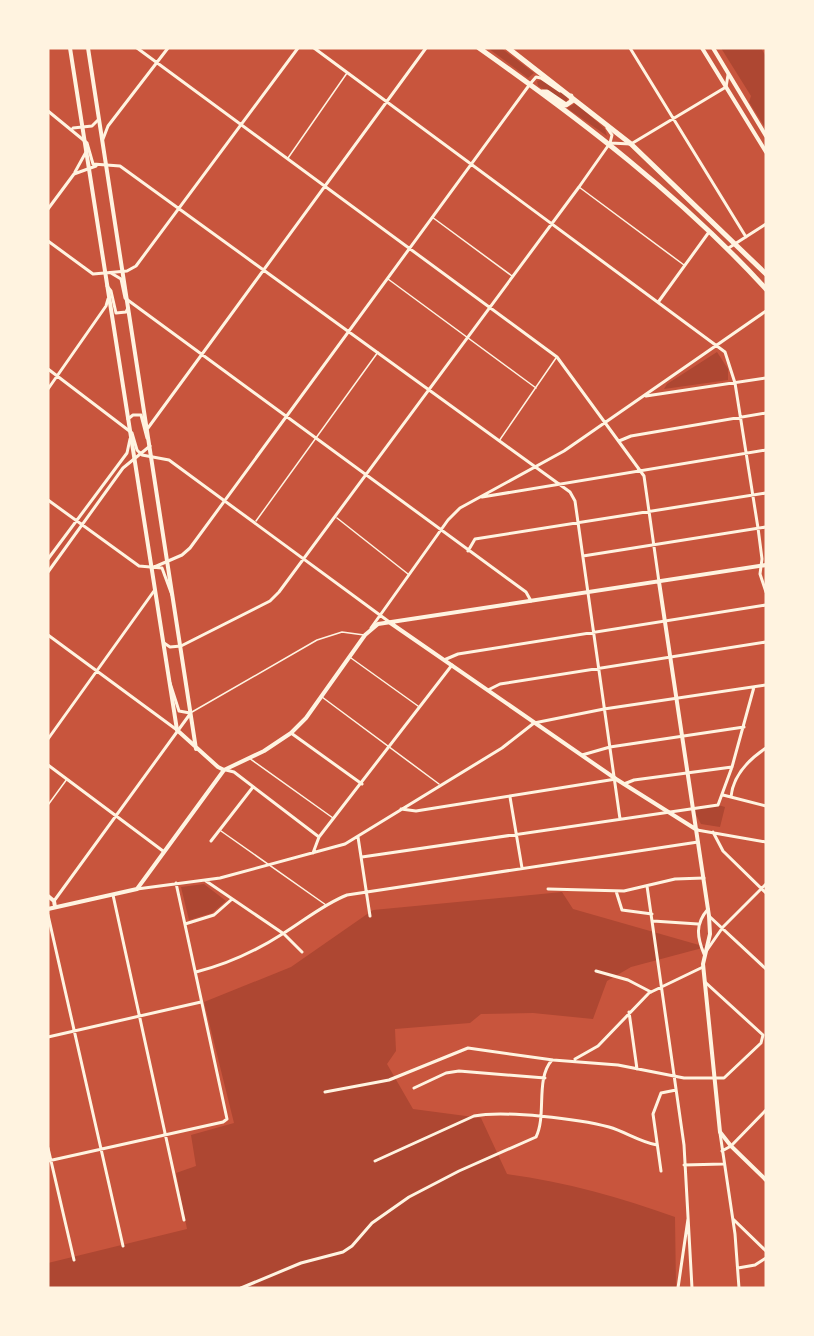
<svg xmlns="http://www.w3.org/2000/svg" width="814" height="1336" font-family="'Varela Round',sans-serif">
<style>
.green{fill:#ae4732}
.lines{fill:none;stroke-linecap:round;stroke-linejoin:round}
.service{stroke:#fff3e0;stroke-width:1.5}
.minor{stroke:#fff3e0;stroke-width:3}
.tertiary{stroke:#fff3e0;stroke-width:4}
.trunk{stroke:#fff3e0;stroke-width:5}
</style>
<rect width="100%" height="100%" fill="#c8553d"/>
<path class="green" d="M488 48H501L534 73 528 78Z
M721 48H761L765 55 766 129 749 102 751 96Z
M541 80 568 97 567 102 538 86 537 81Z
M576 103 605 129 607 136 567 108Z
M717 352 728 369V380L664 389 667 384Z
M718 805 725 807 720 827 701 824 693 809Z
M204 884 226 901 212 913 189 920 181 887Z
M562 892 573 909 706 947 631 967 607 981 593 1019 533 1013 481 1014 470 1023 395 1029 396 1051 387 1064 413 1109 481 1118 507 1174C565 1182 621 1197 675 1217L676 1288H48V1263L187 1229 176 1173 196 1166 191 1135 234 1123 204 1002 291 967 373 910Z"/>
<g class="lines">
<path class="service" d="M288 158 347 73
M579 187 684 265
M432 217 512 276
M388 279 536 388
M499 441 556 358
M337 518 408 574
M256 521 378 352
M351 658 418 706
M322 697 439 784
M192 712 317 640 342 632 364 635
M249 758 333 818
M48 805 67 779
M221 831 326 905"/>
<path class="minor" d="M137 48 557 357 644 476 659 582
M314 48 725 352 735 383 758 528 762 559 760 574 766 592
M630 48 746 237
M48 111 87 143 93 164 120 166 570 492 575 501 620 819
M73 128 92 126 98 120
M103 139 108 126 168 48
M610 143 631 144 726 87 728 75
M75 172 86 152
M48 209 74 174 96 166
M48 241 93 274 127 271 136 266 298 48
M727 249 766 224
M111 273 121 279 125 298 526 592 531 601
M107 286 111 291 116 313 126 312 128 308
M659 301 709 232
M48 369 132 433 137 450 142 455 169 460 388 621
M48 389 106 306 108 299
M646 396 766 378
M128 419 133 415H141L147 438
M148 428 426 48
M619 441 631 436 766 413
M482 497 766 450
M48 500 139 566 162 568 172 595
M468 551 475 539 766 493
M583 556 766 527
M48 559 127 453 130 439
M152 568 182 555 190 548 530 84 536 77 541 78 560 91
M48 572 123 468 150 446
M371 628 448 520 460 508 564 451 766 311
M48 635 177 730
M164 643 170 647 181 646 270 601 279 592 579 187 610 143 612 135 607 128
M444 660 458 654 766 605
M170 683 179 711 190 713
M488 690 500 684 766 642
M291 733 362 784
M48 739 154 591
M582 755 610 747 744 727
M48 765 163 851
M226 770 234 772 319 837
M624 784 634 780 732 767
M723 795 766 806
M510 797 522 868
M731 797C733 775 748 760 766 748
M401 809 416 811 616 779
M697 830 766 842
M713 832 723 851 766 893
M358 837 370 916
M211 841 253 787
M313 853 319 837 452 665
M362 857 718 805 732 767 754 687
M206 881 284 934 302 952
M647 886 684 1145 692 1288
M137 889 220 878 345 844 502 748 534 723 604 709 766 685
M548 889 624 891 675 879 704 878
M616 891 622 910 652 914
M113 895 184 1220
M54 901 190 714
M48 915 123 1246
M709 916 766 969
M653 921 698 924
M185 924 214 915 231 900
M707 950 723 927 766 884
M704 954C697 937 695 924 708 909
M596 971 628 980 651 992
M196 972C228 964 256 951 284 933 305 920 324 904 347 895L698 842
M629 1012 637 1069
M48 1037 201 1002
M575 1059 598 1046 649 993 703 967
M414 1088 446 1073 459 1071 545 1078
M325 1092 389 1080 468 1048 553 1060 618 1065 684 1078H724L761 1043 763 1035 705 982
M720 1133 735 1234 739 1288
M48 1148 74 1260
M722 1151 731 1146 766 1110
M48 1161 223 1122 227 1119 176 883
M375 1161 474 1116C504 1110 579 1119 609 1127 626 1132 640 1142 657 1145
M684 1165 723 1164
M661 1171 653 1114 661 1093 676 1090
M733 1219 766 1251
M738 1268 755 1265 766 1258
M241 1288 301 1263 343 1252 352 1246 372 1223 409 1197 459 1171 536 1137C547 1115 535 1079 552 1060
M678 1288 688 1219"/>
<path class="tertiary" d="M70 48 177 730 218 767 224 770
M88 48 196 749
M702 48 766 152
M713 48 766 136
M659 582 709 916 710 934 703 964 720 1132 731 1146 766 1180
M389 622 616 779 697 830
M48 896 54 901 55 907
M48 909 137 889 224 770 264 751 291 733 306 718 365 635 378 624 766 565"/>
<path class="trunk" d="M479 48C581 120 681 196 766 289
M508 48 631 144 766 274
M542 92H547L566 105 572 101 571 96"/>
</g>
<rect width="814" height="1336" fill="none" stroke="#fff3e0" stroke-width="99"/>
</svg>
